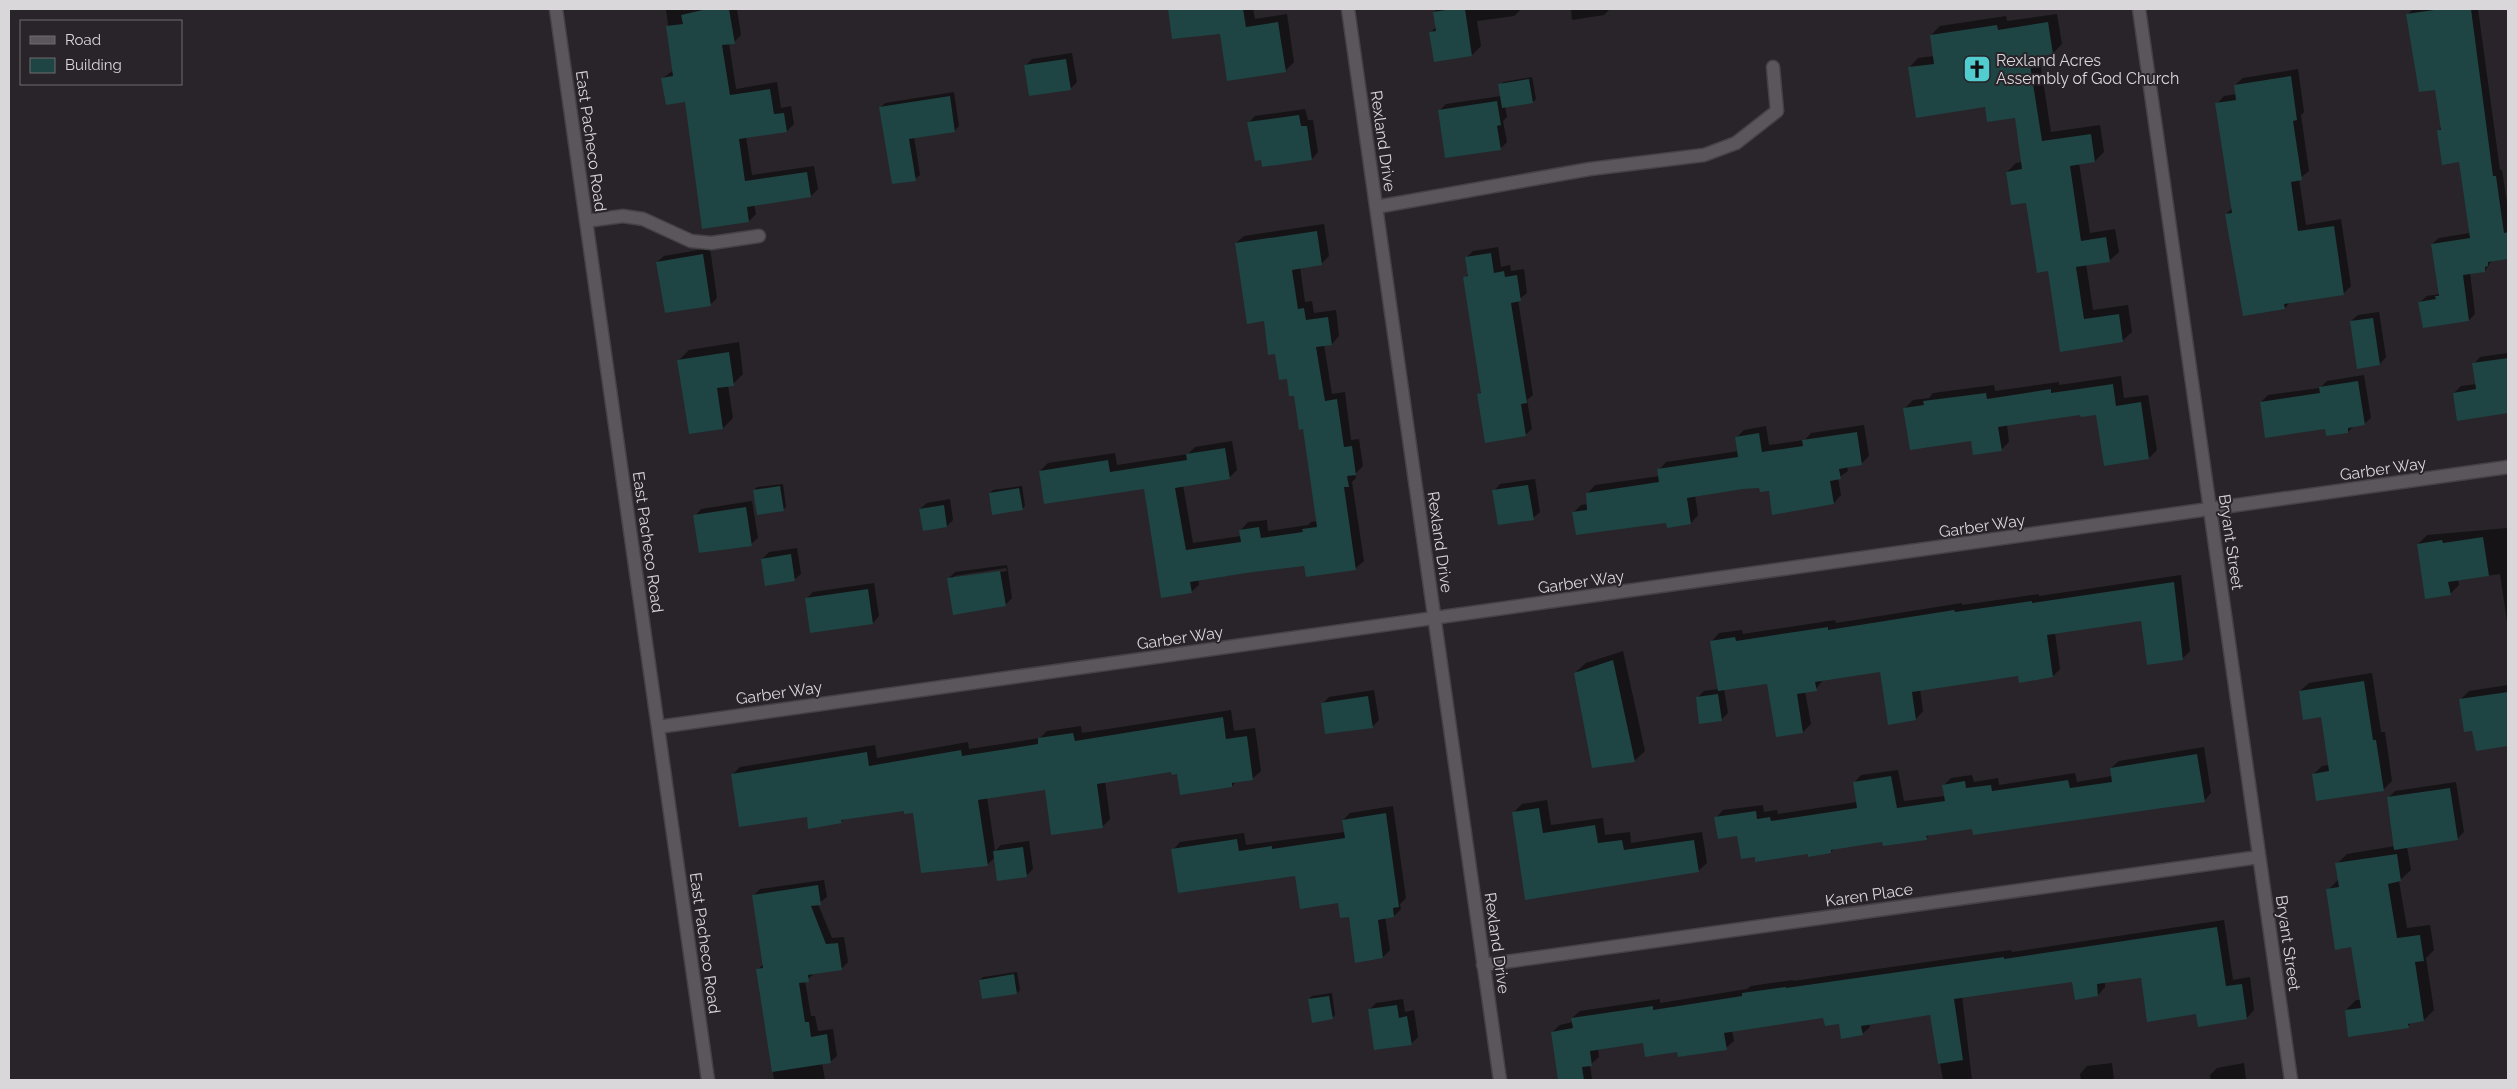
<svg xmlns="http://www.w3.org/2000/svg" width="2517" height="1089" font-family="Raleway,sans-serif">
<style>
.shadow{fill:#0007;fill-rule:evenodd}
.building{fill:#1e4444}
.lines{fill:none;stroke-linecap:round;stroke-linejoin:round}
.minor-casing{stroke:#454246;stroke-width:15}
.minor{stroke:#5b565c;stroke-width:12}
.labels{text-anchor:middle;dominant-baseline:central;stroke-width:4;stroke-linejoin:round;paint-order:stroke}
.poi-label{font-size:16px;fill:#dad7db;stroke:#282429;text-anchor:start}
.street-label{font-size:16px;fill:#dad7db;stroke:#282429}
</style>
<rect width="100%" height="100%" fill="#282429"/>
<path class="shadow" d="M666 9H737L741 35 734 42 729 43 736 89 777 82 781 108 791 106 794 124 787 131 746 137 752 175 814 166 818 189 811 196 754 204 756 214 749 221 686 101 663 78 674 70Z
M1169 9H1253L1255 19 1287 14 1294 62 1285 71 1221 33 1173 37Z
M1437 9H1521L1514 16 1477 21 1481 46 1472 55 1430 33 1436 27 1434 12Z
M1571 9H1610L1604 15 1572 20Z
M2413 9H2478L2500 170H2502L2508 210V258L2492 260 2485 271 2470 273 2475 314 2469 320 2420 302 2427 296 2440 294 2432 244 2439 238 2470 233 2460 161 2438 131 2442 127 2436 88 2407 15Z
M2057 14 2062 44 2053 53 2039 55 2051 132 2100 125 2104 152 2095 161 2079 163 2090 233 2115 229 2119 252 2109 261 2086 264 2093 310 2128 305 2132 332 2122 341 2061 351 2049 270 2027 201 2007 172 2016 163 2023 162 2016 117 1986 105 1909 68 1918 58 1934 56 1931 35 1940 26 2006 16 2007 21Z
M1072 53 1077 82 1070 89 1026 65 1032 59Z
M2298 69 2304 112 2301 115 2309 171 2299 179 2306 225 2341 219 2351 286 2344 293 2291 301 2285 308 2226 214 2232 208 2217 104 2224 96 2237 94 2235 85 2243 78Z
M1532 77 1536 99 1533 102 1505 106 1507 117 1503 121 1507 142 1500 149 1439 111 1446 104 1501 96 1500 85 1503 82Z
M954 92 959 126 954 131 914 137 920 175 915 179 880 108 885 103Z
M1305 109 1308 120H1313L1318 152 1312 159 1262 158 1248 123 1255 116Z
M1324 224 1329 256 1321 264 1300 267 1305 302 1312 301 1314 313 1336 310 1339 336 1332 344 1324 345 1332 394 1345 392 1351 440 1359 439 1363 466 1355 474 1356 478 1352 482 1364 561 1356 568 1307 576 1305 565 1198 579 1199 585 1191 592 1145 487 1040 471 1048 463 1115 453 1117 465 1188 454 1195 447 1232 441 1237 470 1229 478 1183 485 1193 543 1241 536V530L1248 522 1267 520 1268 531 1308 525 1311 522 1317 521 1304 428 1295 394 1276 352 1236 243 1244 236Z
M1498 247 1501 267 1510 265 1511 271 1524 269 1527 293 1518 300 1533 395 1527 400 1532 429 1525 435 1479 394 1482 391 1464 278 1469 274 1466 258 1473 251Z
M710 248 717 298 710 305 657 262 664 256Z
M2379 312 2386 357 2380 364 2351 321 2358 315Z
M739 342 743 374 733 384 728 385 733 418 723 428 690 433 679 360 689 350Z
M2508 353V412L2458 420 2454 393 2461 386 2477 384 2474 364 2480 357Z
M2364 375 2371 418 2364 424 2354 426 2348 432 2326 427 2261 402 2268 395 2320 388 2327 381Z
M2121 376 2124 398 2148 395 2157 450 2149 458 2097 413H2081L2007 425 2009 442 2001 450 1972 440 1905 408 1913 400 1929 398 1933 393 1994 385 1995 391 2059 382V385Z
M1864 425 1869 456 1861 464 1847 466 1848 471 1838 478 1841 495 1834 503 1760 486 1695 495 1698 515 1691 523 1574 512 1581 505 1588 504V493L1595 485 1660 476 1659 470 1666 462 1739 451 1737 437 1744 430 1766 426 1769 445 1805 440 1811 433Z
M1535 479 1540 512 1533 518 1494 491 1500 484Z
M783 484 786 507 783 510 754 490 757 487Z
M1022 486 1025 506 1022 509 990 493 993 490Z
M950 499 953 520 947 526 920 509 927 503Z
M752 501 758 538 751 544 695 516 701 509Z
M2508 528V628L2500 574 2458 580 2459 585 2450 594 2418 544 2427 535Z
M797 548 801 574 794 580 762 559 769 552Z
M1007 565 1012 598 1005 605 948 579 955 572ZM1006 568 1007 571 954 579V576Z
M2181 575 2190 651 2183 658 2142 619 2055 633 2060 669 2053 676 2019 675 1920 689 1923 711 1916 719 1881 671 1823 680 1816 689 1805 691 1811 724 1803 732 1777 736 1768 683 1724 689 1728 713 1721 720 1697 698 1704 691 1719 689 1712 641 1719 633 1742 630 1743 634 1835 620 1836 623 1962 603V605L2039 594V596Z
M874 583 879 616 873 623 806 599 813 592Z
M1623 651 1645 751 1634 761 1575 673 1586 663Z
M2372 673 2381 732H2385L2392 781 2384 789 2314 774 2322 766 2329 765 2322 716 2300 691 2309 683Z
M2508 685V745L2477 750 2473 730 2460 700 2469 691Z
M1374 690 1379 720 1372 727 1322 704 1329 697Z
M1231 710 1234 731 1255 728 1261 771 1252 779 1237 781 1232 786 1172 771 1105 781 1110 819 1102 827 1046 789 987 797 995 851 1001 845 1029 841 1033 869 1027 875 995 857 988 864 914 811 905 810 845 818 841 822 808 816 732 775 740 767 875 745 877 758 968 742 969 749 1040 738 1047 731 1081 726 1082 733Z
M2204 747 2211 793 2204 801 1973 827 1931 834 1926 838 1883 840 1835 848 1831 852 1756 855 1738 835 1716 818 1723 810 1763 805 1764 812 1777 810 1778 814 1857 802 1854 783 1861 775 1898 770 1904 801 1945 796 1944 785 1951 778 1972 775 1974 782 1998 778 1999 785 2075 773 2077 782 2112 776 2111 768 2119 761Z
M2456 782 2464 832 2457 839 2407 847 2411 870 2399 881 2407 928 2430 925 2434 950 2426 958 2434 1010 2424 1020 2413 1022 2408 1026 2346 1010 2356 1000H2361L2352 946 2328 890 2339 879 2337 864 2347 854 2395 846 2388 798 2395 791Z
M1547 800 1551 825 1603 818 1605 835 1630 832 1631 843 1702 832 1707 863 1698 871 1526 898 1513 813 1522 804Z
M1393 806 1406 898 1400 904 1401 909 1394 916 1385 917 1390 950 1383 957 1339 902 1296 874 1173 850 1180 842 1244 833 1246 845 1345 832 1343 820 1350 813Z
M824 880 827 897 818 904 832 938 844 937 848 962 841 969 814 974 805 981 811 1016H815L818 1031 833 1029 837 1056 830 1062 822 1063 825 1080H774L758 970 763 964 753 896 760 889Z
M2224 920 2233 980 2250 977 2254 1010 2247 1018 2197 1013 2142 976 2105 982V987L2098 995 2073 981 1962 996 1972 1080H1943L1931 1014 1869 1024 1870 1027 1862 1034 1824 1017 1732 1031 1734 1041 1726 1048 1644 1042 1598 1049 1599 1057 1590 1065 1592 1080H1561L1552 1032 1560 1025 1573 1022 1572 1018 1580 1011 1660 999V1003L1747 989 1751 986 1793 980V981L2011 950 2012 952Z
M1017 972 1020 990 1017 993 980 980 983 977Z
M1332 993 1335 1015 1332 1018 1309 999 1312 996Z
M1403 999 1405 1012 1414 1010 1418 1037 1411 1044 1369 1010 1376 1003Z
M2112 1063 2114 1080H2081L2080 1074 2087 1066Z
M2244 1063 2246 1080H2211L2210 1075 2217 1068Z"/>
<path class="building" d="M707 9H729L735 44 722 45 730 95 770 89 774 114 784 113 787 132 739 139 745 181 807 172 811 197 747 207 749 222 702 229 685 102 666 105 661 78 673 76 666 26 683 24 681 15Z
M1168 9H1243L1246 27 1278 22 1286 72 1227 81 1220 34 1172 39Z
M1452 9H1465L1472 56 1434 62 1429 32 1436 31 1433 12Z
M2441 9H2471L2493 176H2496L2504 233 2508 232V259L2488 262V266L2485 267V272L2463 275 2469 321 2423 328 2418 302 2436 299 2435 296H2439L2431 244 2470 238 2459 162 2442 165 2437 130H2441L2435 90 2419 92 2406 14Z
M2048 22 2053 54 2029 58 2042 141 2091 134 2095 162 2070 166 2081 241 2106 237 2110 262 2076 267 2084 319 2119 314 2123 342 2060 352 2048 271 2037 273 2026 203 2011 205 2006 172 2022 169 2015 118 1987 122 1985 107 1916 118 1908 67 1934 64 1930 35 1997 25 1998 30Z
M1066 59 1071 90 1029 96 1024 65Z
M2291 76 2297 120 2293 121 2302 180 2291 182 2298 231 2334 226 2344 295 2284 304 2285 309 2243 316 2225 214 2232 213 2215 103 2236 100 2234 85Z
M1529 79 1533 103 1502 108 1498 84Z
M950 96 955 132 909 139 916 181 892 184 879 107Z
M1497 101 1501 125 1497 126 1501 150 1445 158 1438 110Z
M1299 115 1301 126H1307L1312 160 1262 167 1261 160 1255 161 1247 122Z
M1317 231 1322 265 1292 270 1298 309 1304 308 1306 320 1328 317 1332 345 1316 347 1325 401 1337 399 1344 447 1352 446 1356 475 1347 476 1349 487H1344L1356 570 1306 577 1304 566 1246 573 1190 582 1192 593 1161 598 1144 489 1044 504 1039 471 1108 460 1110 472 1187 460 1186 454 1225 448 1230 479 1175 488 1186 550 1241 542 1239 530 1259 527 1261 538 1303 532 1302 529 1317 527 1303 429 1299 430 1294 396H1289L1287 379 1279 380 1275 354 1268 355 1264 321 1247 324 1235 243Z
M1491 253 1494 273 1504 271 1505 277 1517 275 1521 301 1511 303 1527 403 1521 404 1526 436 1485 443 1477 394 1481 393 1463 277 1468 276 1465 257Z
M703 254 711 306 665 313 656 262Z
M2373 318 2380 365 2357 369 2350 321Z
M729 352 734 386 717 388 723 429 689 434 677 360Z
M2508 358V413L2457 421 2453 393 2476 389 2472 363Z
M2358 381 2365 425 2348 428V433L2326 436 2325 429 2265 438 2260 402 2320 393 2319 387Z
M2113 384 2116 406 2141 402 2149 459 2104 466 2096 415 2081 417 2080 415 1998 427 2002 451 1973 455 1971 441 1910 450 1903 408 1924 405 1923 401 1986 393 1987 399 2051 389V393Z
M1857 432 1862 465 1839 469 1841 479 1830 481 1834 504 1772 515 1769 491 1760 492 1759 488 1743 489 1687 498 1691 524 1667 528 1666 523 1576 535 1572 512 1587 510 1586 493 1659 482 1657 469 1738 457 1735 437 1759 433 1762 452 1803 446 1802 440Z
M1528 485 1534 520 1498 525 1492 490Z
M780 486 784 511 757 515 753 490Z
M1019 488 1023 510 992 515 989 493Z
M944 505 947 527 923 531 919 509Z
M746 507 752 546 699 553 693 515Z
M2483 537 2489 576 2448 582 2451 595 2425 599 2417 544 2442 540 2443 543Z
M791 554 795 581 765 586 761 559Z
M1000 571 1006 606 953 615 947 578Z
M2174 582 2183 660 2147 665 2141 621 2047 635 2053 677 2019 683 2018 676 1912 692 1916 720 1888 725 1880 672 1815 682 1817 691 1797 694 1803 733 1776 737 1767 684 1718 691 1710 641 1735 637 1736 641 1828 627V630L1954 610 1955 612 2032 601V603Z
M868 589 873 624 810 633 805 598Z
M1613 660 1635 762 1592 768 1574 673Z
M2364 681 2373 740H2376L2384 791 2316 801 2312 774 2329 771 2321 717 2303 720 2299 691Z
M2508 692V746L2476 751 2472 731 2464 732 2459 699Z
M1718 694 1722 721 1699 724 1696 697Z
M1368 696 1373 728 1325 734 1321 703Z
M1223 717 1226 739 1247 736 1253 780 1232 783V787L1180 795 1177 774 1172 775 1171 772 1097 784 1103 828 1051 835 1045 790 978 800 988 866 921 873 913 813 904 814V811L841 820 842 823 808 829 807 817 739 827 731 774 867 752 869 766 961 750 962 756 1038 744V738L1073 733 1075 741Z
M2197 754 2205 802 1973 835 1972 829 1926 836 1927 840 1883 846 1882 842 1831 850V853L1808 857V854L1755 862V857L1741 859 1737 836 1718 839 1714 817 1756 811 1757 819 1770 817 1771 821 1857 808 1853 782 1891 776 1897 808 1945 801 1942 785 1965 781 1966 788 1991 785 1992 791 2068 780 2070 788 2112 782 2110 768Z
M2450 788 2458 840 2394 850 2387 797Z
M1539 808 1543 833 1595 825 1598 843 1622 840 1624 850 1694 840 1699 872 1525 900 1512 812Z
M1386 813 1399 907 1393 908 1394 917 1378 920 1383 958 1355 963 1349 917 1340 918 1338 903 1300 909 1295 876 1178 893 1171 849 1237 839 1239 851 1272 846V849L1345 838 1342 820Z
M1023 847 1027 877 997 881 993 851Z
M2397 854 2401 881 2388 884 2397 938 2420 935 2424 961 2415 962 2424 1021 2408 1024 2409 1028 2348 1037 2345 1010 2361 1008 2351 947 2335 950 2326 889 2339 887 2335 863Z
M818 885 821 905 811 906 826 944 838 943 842 970 808 975 809 982 799 983 805 1022H809L811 1037 827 1034 831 1063 772 1072 756 969 763 968 752 895Z
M2217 927 2226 986 2242 984 2247 1019 2198 1027 2196 1014 2147 1022 2141 978 2097 984 2098 996 2075 1000 2072 982 1954 999 1963 1060 1938 1064 1930 1015 1861 1026 1863 1035 1841 1039 1839 1024 1825 1026 1823 1018 1724 1033 1727 1050 1678 1057 1677 1052 1645 1057 1643 1043 1590 1051 1592 1066 1582 1067 1584 1080H1558L1551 1032 1573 1028 1571 1018 1653 1006V1010L1742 996V993L1786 987V988L2004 957V959Z
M1014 974 1017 994 982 999 979 980Z
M1329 996 1333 1019 1312 1023 1308 999Z
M1397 1005 1399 1018 1407 1016 1412 1045 1374 1050 1368 1009Z"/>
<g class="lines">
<g class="minor-casing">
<path id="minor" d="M556 9 708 1080
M1348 9 1500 1080
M2139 9 2291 1080
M1376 207 1590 169 1704 155 1736 143 1777 111 1773 67
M586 221 623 216 643 219 691 241 711 243 759 236
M658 727 2508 467
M1483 965 2259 857"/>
</g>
<use href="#minor" class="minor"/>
</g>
<defs>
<g id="church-square" transform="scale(1.4375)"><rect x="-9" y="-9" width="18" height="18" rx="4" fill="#52cdcf" stroke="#282429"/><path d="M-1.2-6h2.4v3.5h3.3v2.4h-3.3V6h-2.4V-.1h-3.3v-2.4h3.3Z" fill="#111"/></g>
</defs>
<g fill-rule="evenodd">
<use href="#church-square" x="1977" y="69"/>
</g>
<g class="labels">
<g class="poi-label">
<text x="1996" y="60">Rexland Acres<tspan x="1996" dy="18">Assembly of God Church</tspan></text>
</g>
<g class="street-label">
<text transform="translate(591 141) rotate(82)">East Pacheco Road</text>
<text transform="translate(1383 141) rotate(82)">Rexland Drive</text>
<text transform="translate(2383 469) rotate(-8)">Garber Way</text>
<text transform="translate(1982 526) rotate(-8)">Garber Way</text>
<text transform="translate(648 542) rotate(82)">East Pacheco Road</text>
<text transform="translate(1440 542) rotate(82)">Rexland Drive</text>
<text transform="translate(2231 542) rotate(82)">Bryant Street</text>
<text transform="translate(1581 582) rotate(-8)">Garber Way</text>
<text transform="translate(1180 638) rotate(-8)">Garber Way</text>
<text transform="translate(779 693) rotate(-8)">Garber Way</text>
<text transform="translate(1869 895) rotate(-8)">Karen Place</text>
<text transform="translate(705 943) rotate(82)">East Pacheco Road</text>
<text transform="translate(1497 943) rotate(82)">Rexland Drive</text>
<text transform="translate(2288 943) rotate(82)">Bryant Street</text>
</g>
</g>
<rect width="2517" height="1089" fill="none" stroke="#dad7db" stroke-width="20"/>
<rect x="20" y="20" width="162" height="65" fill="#282429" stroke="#6f6c70"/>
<rect x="30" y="36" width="25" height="8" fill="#5b565c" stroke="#6f6c70"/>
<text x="65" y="45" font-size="15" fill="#dad7db">Road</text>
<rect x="30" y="58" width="25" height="15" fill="#1e4444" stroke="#6f6c70"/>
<text x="65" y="70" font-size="15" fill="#dad7db">Building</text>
</svg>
